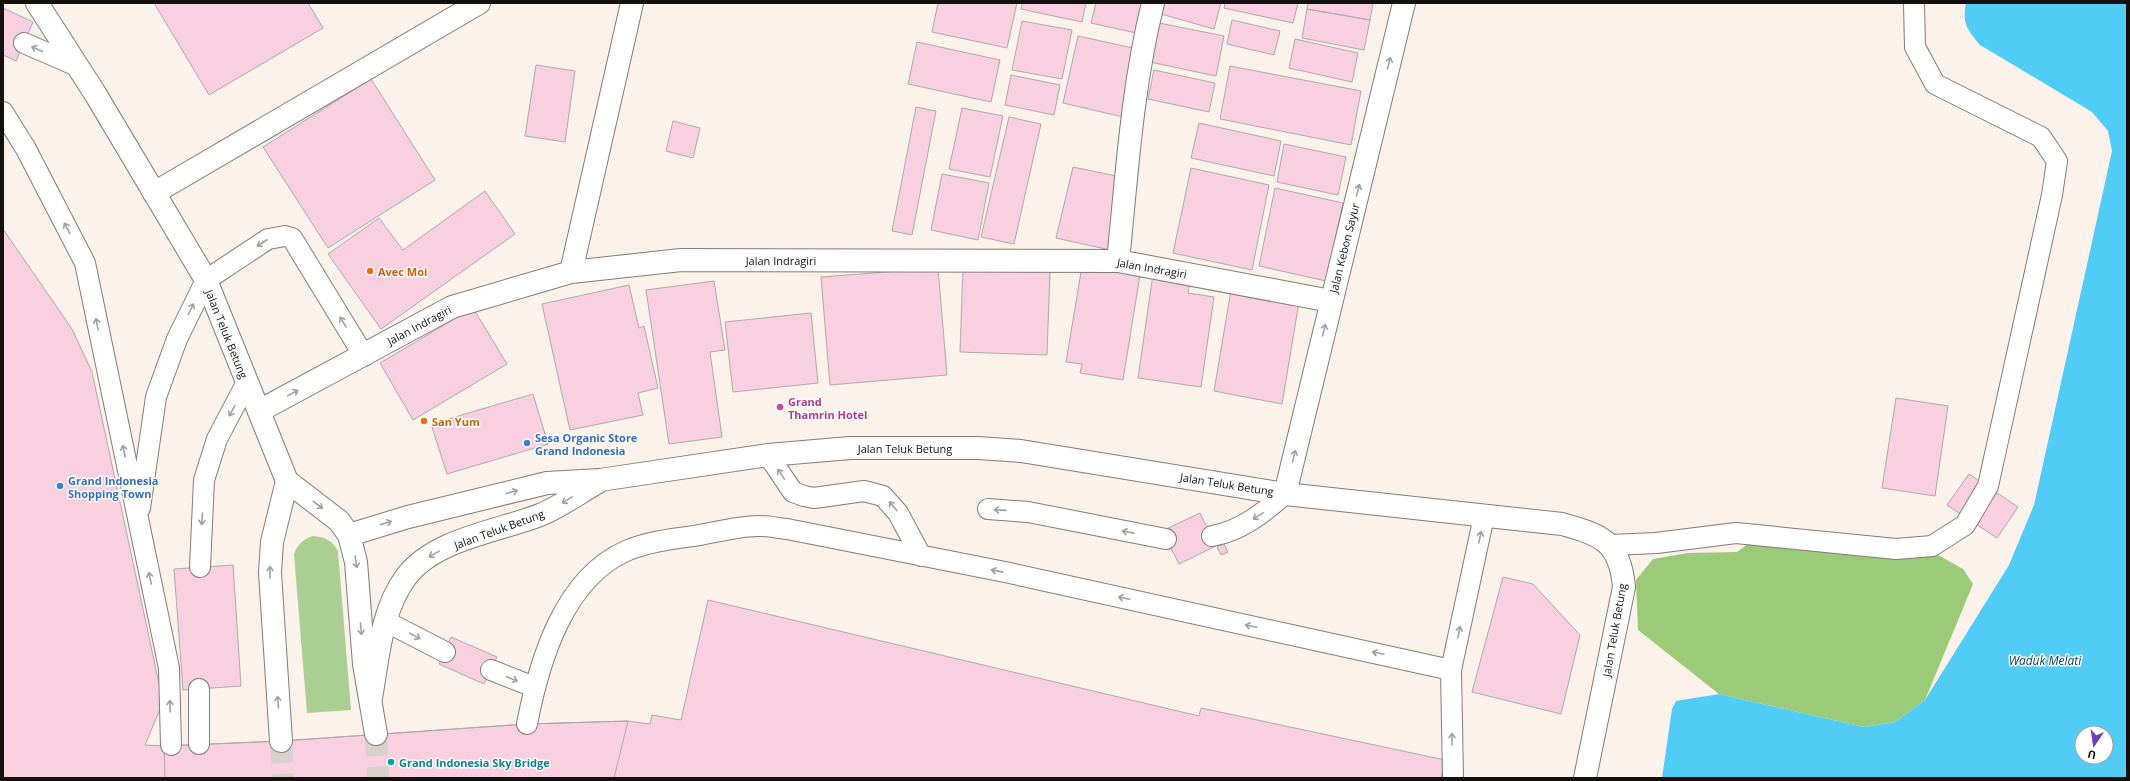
<svg xmlns="http://www.w3.org/2000/svg" width="2130" height="781" font-family="'Open Sans',sans-serif">
<style>
.green{fill:#aacf90}
.forest{fill:#9bcb78}
.water{fill:#51ccf6;fill-rule:evenodd}
.building{fill:#f9d0df;stroke:#b1a7aa}
.lines{fill:none;stroke-linecap:round;stroke-linejoin:round}
.secondary-tunnel{stroke:#d8d0cb;stroke-width:22;stroke-dasharray:22 11;stroke-linecap:butt}
.lane-casing{stroke:#837b76;stroke-width:22}
.street-casing{stroke:#837b76;stroke-width:24}
.secondary-casing{stroke:#837b76;stroke-width:24}
.lane{stroke:#fff;stroke-width:20}
.street{stroke:#fff;stroke-width:22}
.secondary{stroke:#fff;stroke-width:22}
.oneway{stroke:#a19f9f}
.food-dot{fill:#e8710a;stroke:#fff;stroke-width:1.5}
.hotel-dot{fill:#d1479c;stroke:#fff;stroke-width:1.5}
.shop-dot{fill:#3f7fe0;stroke:#fff;stroke-width:1.5}
.culture-dot{fill:#0f9aa8;stroke:#fff;stroke-width:1.5}
.labels{text-anchor:middle;dominant-baseline:central;stroke-width:3;stroke-linejoin:round;paint-order:stroke}
.street-label{font-size:11px;fill:#13100e;stroke:#fff}
.food-label{font-size:11px;font-weight:bold;fill:#c56008;stroke:#fff;text-anchor:start}
.hotel-label{font-size:11px;font-weight:bold;fill:#b23c85;stroke:#fff;text-anchor:start}
.shop-label{font-size:11px;font-weight:bold;fill:#366cbe;stroke:#fff;text-anchor:start}
.culture-label{font-size:11px;font-weight:bold;fill:#0d838f;stroke:#fff;text-anchor:start}
.water-label{font-size:12px;font-style:italic;fill:#084051;stroke:#fff}
</style>
<rect width="100%" height="100%" fill="#fbf2ec"/>
<path class="green" d="M313 536C326 537 332 541 338 551L351 710 307 713 294 554C298 544 303 539 313 536Z"/>
<path class="forest" d="M1767 530 1920 545 1963 569 1973 584 1925 700 1895 722 1864 727 1719 694 1638 630 1636 580 1653 559 1688 553 1737 552Z"/>
<path class="water" d="M1966 3H2127V778H1662L1672 709 1676 701 1719 694 1864 727 1895 722 1925 700 2009 565 2034 505 2112 151 2108 131 2092 112 1980 45C1967 30 1962 23 1966 3ZM2082 733H2106V757H2082Z"/>
<path class="building" d="M154 3H308L323 28 209 95Z
M938 3H1017L1007 48 932 32Z
M1022 3H1086L1082 22 1021 9Z
M1096 3H1138L1147 5 1141 34 1091 23Z
M1164 3H1221L1214 29 1161 14Z
M1225 3H1298L1293 23 1224 8Z
M1308 3H1373L1370 20 1307 9Z
M3 8 33 22 16 61 3 55Z
M1307 9 1370 20 1364 50 1302 38Z
M1232 20 1280 31 1274 55 1227 44Z
M1022 21 1072 30 1062 79 1012 70Z
M1159 23 1224 36 1216 76 1150 62Z
M1078 36 1138 49 1123 117 1063 103Z
M1295 39 1358 53 1352 82 1289 68Z
M917 42 1000 60 991 102 908 84Z
M536 65 575 71 565 142 525 136Z
M1230 66 1361 91 1351 145 1220 119Z
M1154 70 1215 83 1209 112 1148 99Z
M1011 75 1060 85 1054 115 1005 105Z
M371 79 435 180 328 248 263 147Z
M916 107 936 111 912 235 892 231Z
M962 108 1003 116 990 177 949 169Z
M1009 117 1041 124 1014 244 981 237Z
M673 121 700 128 693 158 666 151Z
M1199 123 1281 141 1274 176 1191 158Z
M1284 144 1346 157 1338 195 1277 182Z
M1073 167 1126 178 1110 250 1056 238Z
M1191 168 1269 185 1252 270 1173 253Z
M942 174 989 183 978 240 931 230Z
M1275 188 1343 203 1326 281 1259 266Z
M485 191 515 234 381 329 328 254 379 218 403 250Z
M3 229 72 329 92 372 163 702 145 745 164 746 281 741 527 724 628 721 650 724 652 715 681 720 708 600 1199 716 1201 708 1445 760 1441 778H3Z
M1082 266 1140 275 1123 380 1080 373 1082 364 1066 362Z
M938 268 947 375 830 385 821 277Z
M963 268 1050 271 1047 355 960 352Z
M1153 274 1190 280 1188 293 1214 297 1201 387 1138 378Z
M714 281 725 350 710 352 722 437 669 444 646 290Z
M629 285 639 328 644 326 658 388 638 393 643 415 570 430 542 304Z
M1231 290 1299 302 1282 404 1214 391Z
M473 308 507 364 413 420 380 363Z
M811 313 818 383 733 392 725 322Z
M533 394 548 444 447 474 431 424Z
M1896 398 1948 406 1935 496 1882 488Z
M1969 474 2018 507 1997 538 1947 505Z
M1200 513 1216 546 1179 564 1162 531Z
M1224 544 1228 552 1221 555 1217 547Z
M233 565 241 686 183 690 174 569Z
M1503 577 1533 584 1580 635 1561 714 1472 692Z
M451 637 497 657 484 684 439 664Z
M628 721 614 778H165L164 746 281 741 527 724Z"/>
<g class="lines">
<path class="secondary-tunnel" d="M376 734 378 778
M281 741 283 778"/>
<g class="lane-casing">
<path id="lane" d="M24 43 77 66
M3 112 26 149 85 263 169 668 171 745
M768 455 793 492 804 496 814 498 864 491 883 496 898 513 921 556
M140 508 156 397 177 339 206 280 268 239 285 236 292 238 364 356
M988 509 1028 512 1166 539
M1212 536C1241 531 1263 513 1285 494
M1611 545 1656 543 1736 533 1896 549 1932 546 1965 525 1988 486 2052 195 2057 161 2041 137 1935 84 1915 47 1914 3
M200 567 204 480 217 439 247 382
M385 621 445 652
M491 670 534 687
M199 689V744
M527 724C539 662 563 579 626 551 647 542 671 539 694 536 713 533 742 525 760 526 769 526 778 528 787 529L1005 572 1451 670
M1453 778 1451 670 1484 516"/>
</g>
<g class="street-casing">
<path id="street" d="M154 193 479 3
M1118 261C1127 174 1132 87 1153 3
M571 272 632 3
M259 411 452 307 571 272 681 260 1118 261 1331 301
M1285 494 1404 3
M349 535 408 517 547 483 600 480 768 455 850 448H978L1021 451 1285 494 1562 524C1602 535 1620 542 1624 587L1585 778
M371 698C378 659 381 610 406 577 434 539 499 531 540 515 560 507 579 493 598 482"/>
</g>
<g class="secondary-casing">
<path id="secondary" d="M37 3 96 95 206 280 287 481 339 521 349 535 356 562 364 664 376 734
M281 741 270 573 272 542 287 481"/>
</g>
<use href="#lane" class="lane"/>
<use href="#street" class="street"/>
<use href="#secondary" class="secondary"/>
</g>
<defs><path id="oneway-shaft" d="M-6 0H5M1.5-3L5.5 0L1.5 3" fill="none" stroke-width="1.6" stroke-linecap="round" stroke-linejoin="round"/></defs>
<g class="oneway">
<use href="#oneway-shaft" transform="translate(37 49) rotate(-156)"/>
<use href="#oneway-shaft" transform="translate(1389 63) rotate(-76)"/>
<use href="#oneway-shaft" transform="translate(1358 190) rotate(-76)"/>
<use href="#oneway-shaft" transform="translate(67 228) rotate(-117)"/>
<use href="#oneway-shaft" transform="translate(262 243) rotate(147)"/>
<use href="#oneway-shaft" transform="translate(191 309) rotate(-64)"/>
<use href="#oneway-shaft" transform="translate(343 322) rotate(-121)"/>
<use href="#oneway-shaft" transform="translate(97 324) rotate(-102)"/>
<use href="#oneway-shaft" transform="translate(1324 330) rotate(-76)"/>
<use href="#oneway-shaft" transform="translate(293 393) rotate(-28)"/>
<use href="#oneway-shaft" transform="translate(232 411) rotate(118)"/>
<use href="#oneway-shaft" transform="translate(124 451) rotate(-102)"/>
<use href="#oneway-shaft" transform="translate(1294 456) rotate(-76)"/>
<use href="#oneway-shaft" transform="translate(781 474) rotate(-124)"/>
<use href="#oneway-shaft" transform="translate(512 492) rotate(-14)"/>
<use href="#oneway-shaft" transform="translate(567 500) rotate(148)"/>
<use href="#oneway-shaft" transform="translate(318 505) rotate(37)"/>
<use href="#oneway-shaft" transform="translate(893 506) rotate(-130)"/>
<use href="#oneway-shaft" transform="translate(1000 510) rotate(-176)"/>
<use href="#oneway-shaft" transform="translate(1258 516) rotate(149)"/>
<use href="#oneway-shaft" transform="translate(202 519) rotate(94)"/>
<use href="#oneway-shaft" transform="translate(386 523) rotate(-17)"/>
<use href="#oneway-shaft" transform="translate(1128 532) rotate(-169)"/>
<use href="#oneway-shaft" transform="translate(1480 537) rotate(-78)"/>
<use href="#oneway-shaft" transform="translate(434 554) rotate(151)"/>
<use href="#oneway-shaft" transform="translate(356 562) rotate(81)"/>
<use href="#oneway-shaft" transform="translate(997 571) rotate(-169)"/>
<use href="#oneway-shaft" transform="translate(270 572) rotate(-90)"/>
<use href="#oneway-shaft" transform="translate(150 578) rotate(-102)"/>
<use href="#oneway-shaft" transform="translate(1124 598) rotate(-168)"/>
<use href="#oneway-shaft" transform="translate(1251 626) rotate(-168)"/>
<use href="#oneway-shaft" transform="translate(361 629) rotate(85)"/>
<use href="#oneway-shaft" transform="translate(1459 632) rotate(-78)"/>
<use href="#oneway-shaft" transform="translate(415 636) rotate(28)"/>
<use href="#oneway-shaft" transform="translate(1378 653) rotate(-168)"/>
<use href="#oneway-shaft" transform="translate(512 679) rotate(22)"/>
<use href="#oneway-shaft" transform="translate(278 702) rotate(-94)"/>
<use href="#oneway-shaft" transform="translate(170 706) rotate(-91)"/>
<use href="#oneway-shaft" transform="translate(1452 739) rotate(-91)"/>
</g>
<g class="food-dot">
<circle cx="370" cy="271" r="4"/>
<circle cx="424" cy="421" r="4"/>
</g>
<circle class="hotel-dot" cx="780" cy="407" r="4"/>
<g class="shop-dot">
<circle cx="527" cy="443" r="4"/>
<circle cx="60" cy="486" r="4"/>
</g>
<circle class="culture-dot" cx="391" cy="762" r="4"/>
<g class="labels">
<g class="street-label">
<text transform="translate(1344 248) rotate(-76)">Jalan Kebon Sayur</text>
<text x="781" y="260">Jalan Indragiri</text>
<text transform="translate(1152 268) rotate(10)">Jalan Indragiri</text>
<text transform="translate(419 325) rotate(-28)">Jalan Indragiri</text>
<text transform="translate(227 334) rotate(68)">Jalan Teluk Betung</text>
<text x="905" y="448">Jalan Teluk Betung</text>
<text transform="translate(1227 484) rotate(9)">Jalan Teluk Betung</text>
<text transform="translate(499 529) rotate(-20)">Jalan Teluk Betung</text>
<text transform="translate(1614 630) rotate(-80)">Jalan Teluk Betung</text>
</g>
<g class="food-label">
<text x="378" y="271">Avec Moi</text>
<text x="432" y="421">San Yum</text>
</g>
<g class="hotel-label">
<text x="788" y="401">Grand<tspan x="788" dy="13">Thamrin Hotel</tspan></text>
</g>
<g class="shop-label">
<text x="535" y="437">Sesa Organic Store<tspan x="535" dy="13">Grand Indonesia</tspan></text>
<text x="68" y="480">Grand Indonesia<tspan x="68" dy="13">Shopping Town</tspan></text>
</g>
<g class="culture-label">
<text x="399" y="762">Grand Indonesia Sky Bridge</text>
</g>
<g class="water-label">
<text x="2045" y="660">Waduk Melati</text>
</g>
</g>
<rect width="2130" height="781" fill="none" stroke="#13100e" stroke-width="8"/>
<g transform="translate(2094 745) rotate(193)"><circle r="19" fill="#ffffff" stroke="#a19f9f"/>
<path d="M0-3L7 15L0 10L-7 15Z" fill="#6943bc"/>
<text y="-6" font-size="11" font-weight="bold" text-anchor="middle" fill="#13100e">U</text>
</g>
</svg>
